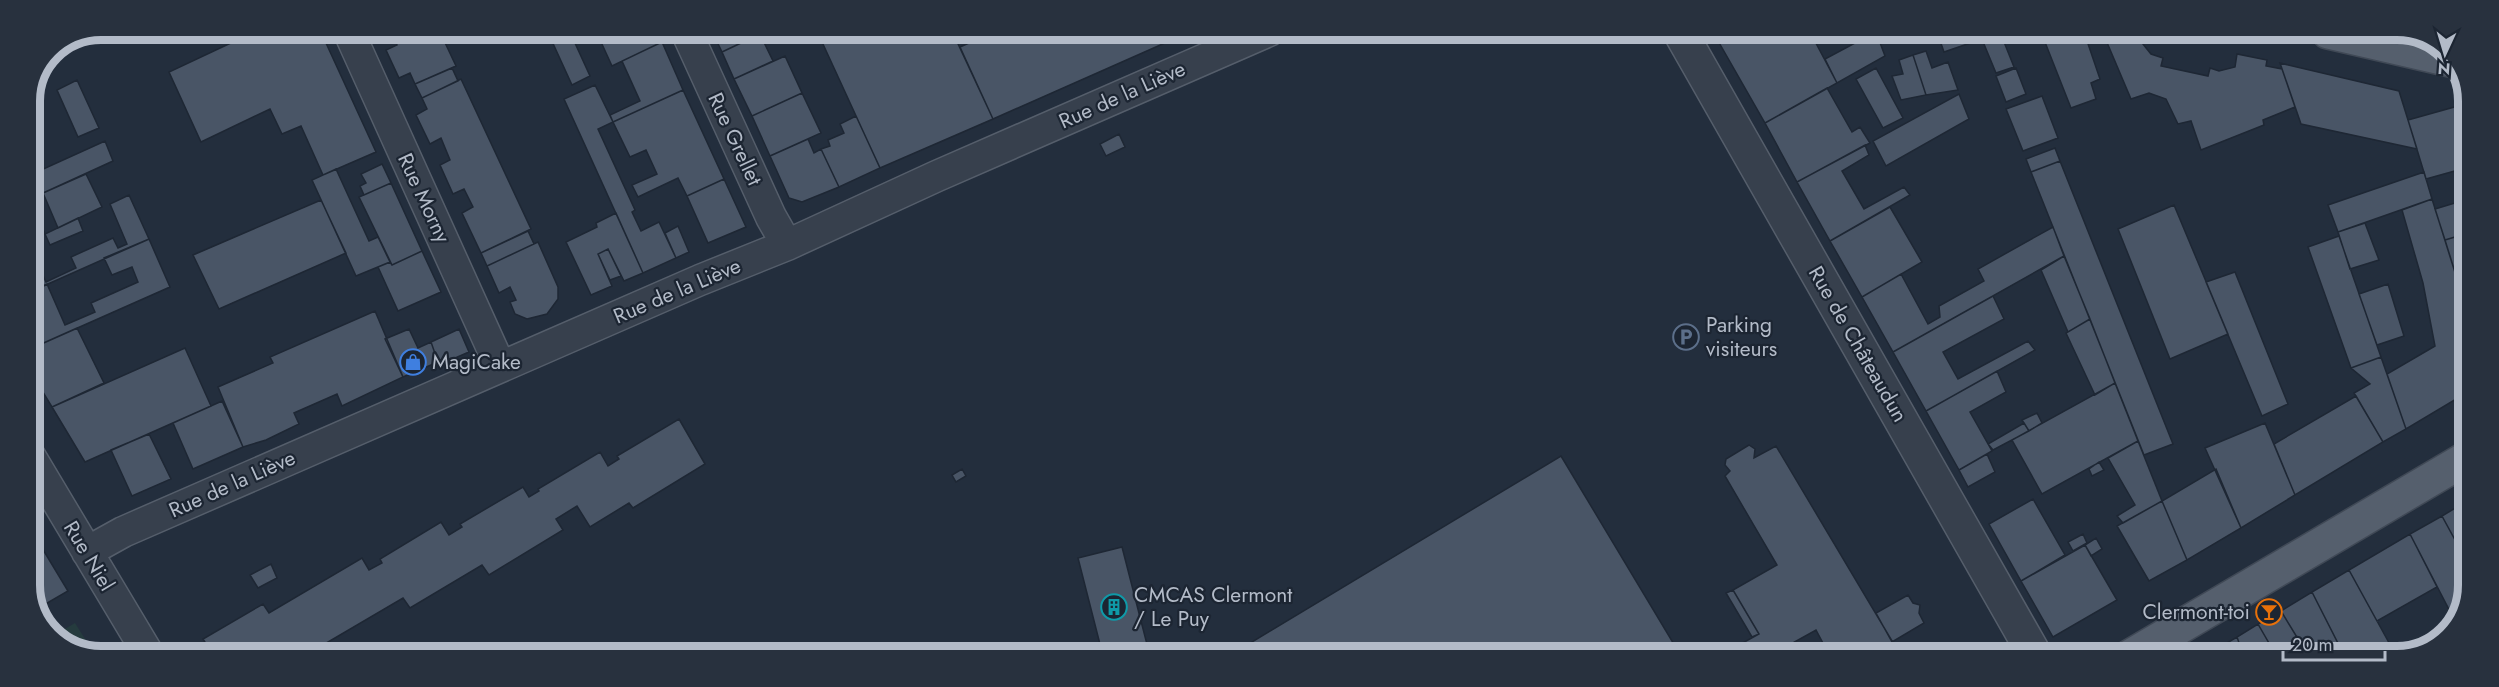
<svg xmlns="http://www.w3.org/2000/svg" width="2499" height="687" font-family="Jost,sans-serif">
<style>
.green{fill:#253b3e}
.building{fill:#495566;stroke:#1e2734;stroke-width:1.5}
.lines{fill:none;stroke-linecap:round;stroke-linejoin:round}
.minor-casing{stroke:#555e6b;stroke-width:33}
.tertiary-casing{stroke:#555e6b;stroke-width:36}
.primary-casing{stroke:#404956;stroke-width:36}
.minor{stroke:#37404d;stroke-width:30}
.tertiary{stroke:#37404d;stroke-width:33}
.primary{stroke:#555f6d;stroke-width:33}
.labels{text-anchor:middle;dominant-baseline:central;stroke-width:4.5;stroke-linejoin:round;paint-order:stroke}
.street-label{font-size:21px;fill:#b3bbc8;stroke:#1c2532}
.poi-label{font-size:21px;fill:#b3bbc8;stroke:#1c2532;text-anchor:start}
.rim{fill:none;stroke:#b3bbc8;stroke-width:8}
</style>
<rect width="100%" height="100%" fill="#232e3d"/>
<path class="green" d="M75 623 95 655H83L53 636Z"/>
<path class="building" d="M251 30H320L376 152 323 175 301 126 282 134 270 109 201 142 169 72 252 33Z
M390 30H439L456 66 415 84 410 73 399 78 386 50 397 45Z
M550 30H568L553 38Z
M569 30 590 76 572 85 551 39Z
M596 31H656L662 42 612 66Z
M712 31H758L760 34 722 52Z
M817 31H952L993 119 880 168Z
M996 31H1192L993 119 960 47Z
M1713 32H1810L1837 83 1765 123Z
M1810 32H1822V35L1814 39Z
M1867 32H1876L1885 56 1837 83 1825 59 1868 36Z
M1937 32H1979L1982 39 1944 52Z
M1979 32H2014L2002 37 2014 67 1996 73Z
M2041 32H2084L2100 79 2091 83 2096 99 2071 108Z
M2103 33H2147L2143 44 2151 54 2163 58 2161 66 2208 76 2210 68 2219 71 2235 67 2237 54 2267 60 2266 66 2282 69 2295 107 2263 120 2264 125 2201 150 2191 121 2178 124 2166 99 2149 93 2131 99Z
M760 34 773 61 734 79 722 52Z
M662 42 683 90 613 122 610 115 640 101 622 61Z
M1926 51 1932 68 1948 62 1958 90 1926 95 1913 55Z
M1913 55 1926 95 1901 100 1892 76 1903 74 1899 60Z
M785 56 802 93 752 116 734 79Z
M2280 63 2399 91 2417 149 2301 124Z
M452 68 458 81 422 98 415 84Z
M1876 68 1903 118 1883 128 1856 79Z
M2016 68 2026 94 2006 102 1996 76Z
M461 79 531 229 481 253 462 213 473 207 464 189 453 194 440 165 450 160 441 138 430 144 416 115 427 109 422 98Z
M77 80 99 128 78 137 57 90Z
M595 85 613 122 598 129 635 210 632 212 641 231 659 222 676 258 643 273 564 99Z
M1827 88 1852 132 1860 127 1870 143 1797 182 1765 123Z
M683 90 724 179 687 196 678 178 638 197 632 185 657 174 646 150 630 157 613 122Z
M802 93 821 133 770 156 752 116Z
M1959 94 1969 119 1886 166 1873 141Z
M2042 96 2058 138 2023 151 2006 109Z
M2458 106 2469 140V167L2426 179 2408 120Z
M856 116 880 168 839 187 821 149 830 146 828 140 844 133 840 124Z
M1119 134 1125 147 1106 156 1100 144Z
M808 139 814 153 821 149 839 187 802 202 789 198 770 156Z
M105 141 113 161 30 199V175Z
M1865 145 1869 155 1842 171 1864 209 1904 187 1910 195 1830 241 1797 182Z
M2055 148 2060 161 2031 172 2026 159Z
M38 155 42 162 31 167 30 160Z
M2060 161 2173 444 2144 455 2031 172Z
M382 164 391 183 364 195 360 186 366 183 361 174Z
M336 169 369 241 378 237 390 262 356 276 312 180Z
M2424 172 2432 199 2338 232 2328 205Z
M86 174 102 207 58 228 43 193Z
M724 179 746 227 708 243 687 196Z
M391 183 422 251 392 265 359 197Z
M129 195 149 239 30 292V247L46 282 76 268 71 257 113 238 118 248 127 244 110 204Z
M2432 199 2468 314V392L2406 429 2387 374 2435 346 2423 283 2402 210Z
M2468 199V233L2445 240 2435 209Z
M321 200 346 253 219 309 193 255Z
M2174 205 2228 334 2170 359 2118 229Z
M1890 207 1922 262 1862 297 1830 241Z
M616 213 643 273 624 281 608 249 598 254 612 286 591 295 566 242 597 227 596 223Z
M78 218 83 231 50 245 45 234Z
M38 219 45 234 30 241V223Z
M2365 223 2379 260 2350 269 2338 232Z
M678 226 689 252 676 258 665 233Z
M2053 227 2064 256 1893 352 1862 297 1901 274 1928 324 1940 317 1939 306 1984 281 1978 269Z
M528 231 534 244 487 266 481 253Z
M2468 233V314L2445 240Z
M2339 236 2381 357 2351 368 2308 247Z
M149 239 170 287 30 349V292L47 284 65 325 95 312 91 303 138 282 132 267 112 275 104 258Z
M538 242 558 287V299L547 314 527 319 515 314 510 302 516 300 510 287 499 293 487 266Z
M608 249 621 276 610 280 598 254Z
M422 251 441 292 398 311 378 267 390 262 392 265Z
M2064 256 2090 319 2068 332 2041 270Z
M2235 272 2288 404 2262 416 2206 282Z
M2388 284 2404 336 2377 345 2359 294Z
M1993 296 2004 319 1943 352 1958 379 2028 341 2035 350 1926 411 1893 352Z
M375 311 403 377 342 406 337 394 294 413 299 424 266 440 243 447 218 387 273 363 270 357Z
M2090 319 2115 383 2095 395 2066 333Z
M77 328 104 383 52 407 30 371V349Z
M409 329 418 348 431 342 438 362 403 377 385 339Z
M459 329 469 352 439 365 431 342Z
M185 348 211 406 85 462 52 407Z
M2381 357 2406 429 2383 442 2354 393 2370 384 2351 368Z
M1997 371 2006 392 1970 412 1992 451 1959 470 1926 411Z
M2115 383 2138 441 2042 494 2012 440Z
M2356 396 2383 442 2295 495 2274 444Z
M222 401 243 447 193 469 173 423Z
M2037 413 2042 423 2029 431 2022 420Z
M679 419 705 464 633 508 629 503 590 527 577 506 556 519 563 530 489 575 482 565 410 608 403 598 306 655H213L203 639 263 604 269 613 362 558 369 570 382 563 380 559 441 522 449 535 462 527 460 524 523 487 529 497 539 491 538 489 600 452 608 466 619 459 617 456Z
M2024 423 2029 431 1993 450 1988 444Z
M2265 423 2295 495 2241 528 2205 448Z
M149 434 171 479 132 496 111 450Z
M2138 441 2162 501 2123 523 2117 516 2135 505 2108 458Z
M1749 445 1755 449 1754 458 1776 446 1901 656H1809L1825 647 1816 630 1769 656H1719L1759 634 1733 590 1777 565 1725 476 1730 471 1725 465 1726 459Z
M1987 454 1995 472 1968 487 1959 470Z
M1561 456 1681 656H1233L1232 654Z
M2099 462 2104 470 2092 476 2089 469Z
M962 469 966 476 956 482 952 475Z
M2216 469 2241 528 2187 560 2162 501Z
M2033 499 2065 555 2021 581 1989 524Z
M2162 501 2187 560 2149 581 2117 526Z
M2467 501V562L2442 516Z
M2442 516 2467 562V604L2455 621 2410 534Z
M30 528 68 591 37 609 30 591Z
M2083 534 2087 543 2073 551 2068 542Z
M2410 534 2437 587 2377 621 2349 570Z
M2096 538 2102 549 2091 556 2085 545Z
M2085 545 2117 600 2053 637 2021 581Z
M1122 547 1150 656H1103L1078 558Z
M271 564 277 578 258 588 250 575Z
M2349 570 2388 641 2396 657H2370L2368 653 2360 657H2345L2312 592Z
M1733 590 1759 634 1752 637 1726 593Z
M2312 592 2345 657H2309L2281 611Z
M1908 595 1913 603 1920 605 1919 613 1924 623 1892 642 1876 613Z
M2281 611 2309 657H2277L2258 624Z
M2258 624 2277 657H2244L2237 637Z
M2237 637 2244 657H2203Z"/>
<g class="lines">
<g class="minor-casing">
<path id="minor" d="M348 30 500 366
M686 31 771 217 787 245
M30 456 149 655
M87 552 123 532 700 280 787 245 937 176 1269 31"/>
</g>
<g class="tertiary-casing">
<path id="tertiary" d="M1680 32 2036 657"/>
</g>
<g class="primary-casing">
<path id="primary" d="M2328 32 2454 61
M2129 657 2467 458"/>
</g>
<use href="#minor" class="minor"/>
<use href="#tertiary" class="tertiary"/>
<use href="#primary" class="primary"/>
</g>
<defs>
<g id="parking-ring" transform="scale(1.35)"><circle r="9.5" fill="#1c2532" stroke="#5c6f8a" stroke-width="1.5"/><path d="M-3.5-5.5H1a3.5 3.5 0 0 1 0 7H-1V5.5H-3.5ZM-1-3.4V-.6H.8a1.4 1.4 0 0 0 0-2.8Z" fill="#5c6f8a"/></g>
<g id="shop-ring" transform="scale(1.35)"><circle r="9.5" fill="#1c2532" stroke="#3f7fe0" stroke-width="1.5"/><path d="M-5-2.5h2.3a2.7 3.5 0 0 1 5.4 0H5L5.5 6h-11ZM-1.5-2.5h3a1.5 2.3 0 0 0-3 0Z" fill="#3f7fe0"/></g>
<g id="building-ring" transform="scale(1.35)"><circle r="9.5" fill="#1c2532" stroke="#0f9aa8" stroke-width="1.5"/><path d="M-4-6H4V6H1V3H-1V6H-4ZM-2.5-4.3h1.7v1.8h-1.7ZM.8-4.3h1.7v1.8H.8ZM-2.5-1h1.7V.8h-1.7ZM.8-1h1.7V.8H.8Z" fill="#0f9aa8"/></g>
<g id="bar-ring" transform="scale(1.35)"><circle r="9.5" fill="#1c2532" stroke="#e8710a" stroke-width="1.5"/><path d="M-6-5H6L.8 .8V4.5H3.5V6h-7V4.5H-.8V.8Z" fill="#e8710a"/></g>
</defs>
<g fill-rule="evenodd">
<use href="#parking-ring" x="1686" y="337"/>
<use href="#shop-ring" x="413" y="362"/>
<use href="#building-ring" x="1114" y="607"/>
<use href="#bar-ring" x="2269" y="612"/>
</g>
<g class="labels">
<g class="street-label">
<text transform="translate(1122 95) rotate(-24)">Rue de la Liève</text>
<text transform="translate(735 139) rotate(65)">Rue Grellet</text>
<text transform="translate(424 198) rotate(65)">Rue Morny</text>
<text transform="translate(677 291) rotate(-23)">Rue de la Liève</text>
<text transform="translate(1858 344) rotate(60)">Rue de Châteaudun</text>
<text transform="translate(232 484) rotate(-24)">Rue de la Liève</text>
<text transform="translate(89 556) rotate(59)">Rue Niel</text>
</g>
<g class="poi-label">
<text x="1706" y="325">Parking<tspan x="1706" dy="24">visiteurs</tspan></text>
<text x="432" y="362">MagiCake</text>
<text x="1134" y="595">CMCAS Clermont<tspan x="1134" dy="24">/ Le Puy</tspan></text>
<text x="2250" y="612" text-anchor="end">Clermont-toi</text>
</g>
</g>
<path d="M0 0H2499V687H0ZM101 40H2397A61 61 0 0 1 2458 101V585A61 61 0 0 1 2397 646H101A61 61 0 0 1 40 585V101A61 61 0 0 1 101 40Z" fill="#28313e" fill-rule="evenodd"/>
<path class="rim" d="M101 40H2397A61 61 0 0 1 2458 101V585A61 61 0 0 1 2397 646H101A61 61 0 0 1 40 585V101A61 61 0 0 1 101 40Z"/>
<g transform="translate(2445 54) rotate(184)" stroke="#1c2532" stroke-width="4.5" paint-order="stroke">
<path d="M0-4.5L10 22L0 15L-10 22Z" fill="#b3bbc8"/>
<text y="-9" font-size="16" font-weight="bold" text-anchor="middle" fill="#b3bbc8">N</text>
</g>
<path d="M2283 651v9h102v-9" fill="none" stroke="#b3bbc8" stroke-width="3"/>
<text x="2292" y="651" font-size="18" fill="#b3bbc8" stroke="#1c2532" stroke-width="4.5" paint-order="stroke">20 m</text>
</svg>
